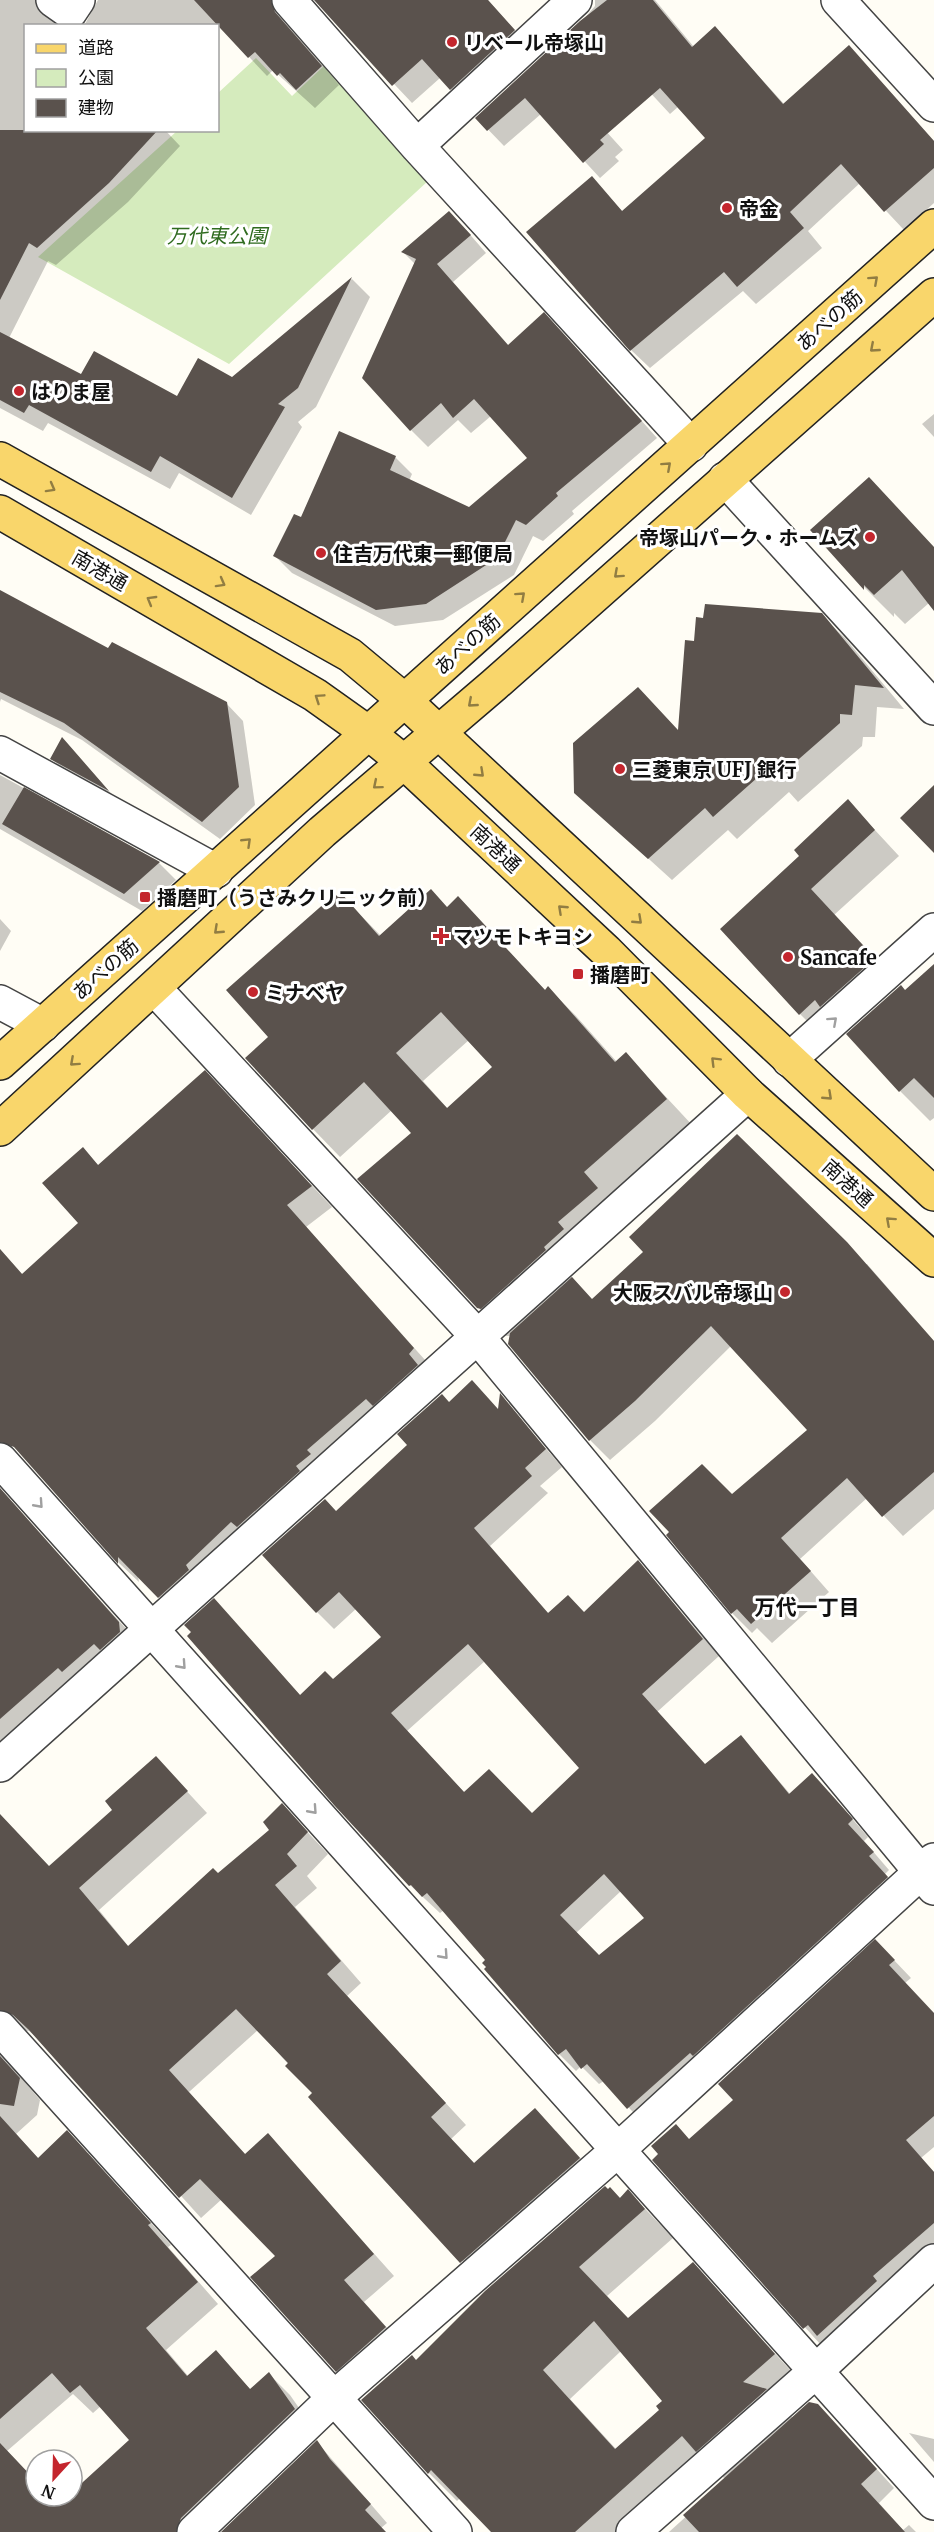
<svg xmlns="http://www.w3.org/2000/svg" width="934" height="2532" font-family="Merriweather,'Noto Sans JP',serif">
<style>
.green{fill:#d5ebbd}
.shadow{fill:#0003;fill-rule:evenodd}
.building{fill:#5a524d;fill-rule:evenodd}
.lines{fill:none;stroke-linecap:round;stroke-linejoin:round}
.minor-casing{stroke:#444;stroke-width:36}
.major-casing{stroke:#222;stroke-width:36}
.minor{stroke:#fff;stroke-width:33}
.major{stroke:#f9d66b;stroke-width:33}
.oneway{stroke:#917d42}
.oneway2{stroke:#a0a0a0}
.poi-dot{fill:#c4262e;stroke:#fff;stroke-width:2}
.labels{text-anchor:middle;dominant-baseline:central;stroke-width:6;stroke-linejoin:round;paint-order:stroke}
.poi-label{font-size:20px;font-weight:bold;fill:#111;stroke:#fff;text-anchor:start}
.park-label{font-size:20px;font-style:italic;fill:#2f6b1f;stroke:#fff}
.street-label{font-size:20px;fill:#111;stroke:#fff}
.neighbourhood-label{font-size:21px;font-weight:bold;fill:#111;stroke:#fff}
</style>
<rect width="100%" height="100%" fill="#fffdf5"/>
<path class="green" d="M256 58 292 96 325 65 428 181 229 364 38 257 177 131 218 130V93Z"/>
<path class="shadow" d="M0 0H71L52 18 56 26H26V130H165L180 146 128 202 56 265 48 261 9 338 82 376 177 398 232 379 352 279 370 297 316 407 298 422 302 427 251 515 179 473 170 489 48 423 43 431 0 408Z
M98 0H304L289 24 339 85 315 108 273 70 267 76 217 23 215 26H84Z
M306 0H488L532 50 470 108 440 78 412 103 315 0Z
M595 0H655L694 47 715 28 785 105 867 66 934 141V203L904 230 860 183 808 231 822 248 756 304 743 291 650 368 631 350 592 178 623 212 707 138 679 106 670 114 583 20 595 6Z
M556 76 623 150 615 157 619 161 600 178 541 114 504 146 477 118Z
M466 230 486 253 453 282 509 346 561 331 657 438 572 511 574 514 543 541 533 536 514 575 443 620 395 626 292 573 275 556 301 519 395 457 412 474 409 481 469 509 529 458 491 416 471 433 458 420 428 447 411 430 415 264 403 252Z
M934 414V437L922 424Z
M869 479 934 548V609L929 603 905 624 894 613V617L866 589 812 530Z
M0 592 109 650 226 703 243 721 255 805 220 839 82 740 1 699 0 702Z
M821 615 845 638 904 709 877 707 875 737H863L862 746 798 802 789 792 737 839 728 830 672 880 575 792 638 689 679 732 695 643Z
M75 753 117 800 65 772 52 759Z
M0 775 159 863 176 880 142 911 0 829Z
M848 801 899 856 834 915 899 984 825 1039 800 1014 801 856Z
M342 896 381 936 448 908 458 898 546 991 548 988 576 1016 617 1062 626 1054 694 1127 584 1250 591 1258 571 1276 593 1301 867 1264 934 1341V1509L903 1536 867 1498 800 1559 829 1592 772 1643 757 1628 752 1633 732 1613 668 1535 732 1496 809 1430 731 1346 655 1421 610 1460 590 1440 511 1336H506L478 1307 413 1133 392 1110 340 1157 313 1129 270 1037ZM469 1040 494 1067 448 1109 423 1081Z
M0 919 11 931 0 951Z
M934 966V1118L930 1121 900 1091 905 992Z
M226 1094 332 1207 306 1227 434 1370 180 1618 138 1576 139 1582 119 1563 4 1434 0 1437V1249L23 1275 80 1223 83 1149 99 1166Z
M501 1397 562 1467 540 1486 548 1493 490 1546 549 1614 584 1613 638 1562 719 1656 657 1712 706 1766 741 1737 791 1795 829 1792 868 1837 864 1841 889 1870 885 1874 903 1895 645 2125 604 2081 599 2084 581 2066 576 2071 559 2054 487 1960 444 1910 440 1913 410 1885 214 1600 301 1696 333 1681 383 1637 357 1608 334 1629 317 1612 337 1513 409 1445 450 1403 499 1411ZM485 1661 581 1768 532 1815 465 1793 407 1731ZM621 1891 646 1918 599 1957 576 1933Z
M5 1496 140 1644 0 1758V1500Z
M156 1758 207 1813 99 1910 129 1947 272 1830 282 1805 328 1854 307 1876 317 1888 295 1907 361 1983 347 1996 466 2125 451 2139 475 2164 556 2131 600 2180 482 2283 258 2030 189 2092 246 2155 268 2135 394 2276 364 2302 406 2349 358 2392 337 2371 277 2256 222 2199 201 2218 42 2042 29 2031 17 2030 2 2055 40 2100 37 2115 16 2134 39 2159 88 2153 171 2245 168 2247 218 2304 166 2350 189 2377 216 2353 251 2390 269 2374 290 2395 315 2431 210 2532H0V1816L49 1867 114 1810ZM73 2394 93 2413 101 2406 131 2440 59 2506 50 2496H36V2482L7 2451Z
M892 1958 911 1978 905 1983 934 2014V2147L921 2158 934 2172V2254L821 2345 654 2160 690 2140Z
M628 2191 673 2238 607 2296 628 2319 693 2264 802 2383 779 2403 793 2418 844 2433 894 2488 879 2503 903 2530 909 2525 916 2532H669L724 2482V2478L710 2464 634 2532H493L460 2498 457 2501 429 2473 416 2362ZM621 2351 664 2401 661 2410 616 2449 570 2399Z
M909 2433 934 2439V2462Z
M317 2442 387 2523 381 2528 385 2532H223Z"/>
<path class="building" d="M194 0H271L275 12 322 66 296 90 280 73 277 76 255 52 248 58Z
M314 0H488L515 30 450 90 422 59 392 86Z
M607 0H653L692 47 715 26 783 104 849 45 934 141V168L884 212 841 164 790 212 804 228 737 287 724 272 630 351 526 232 592 176 622 211 705 138 660 88 600 140 604 144 583 163 525 98 487 131 475 118 580 21Z
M0 130H158L109 183 37 248 29 243 0 300Z
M449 211 471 235 437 264 508 345 544 312 642 421 556 493 558 496 526 525 516 520 497 558 426 604 376 610 273 556 294 514 301 517 339 431 396 456 390 470 469 507 527 458 474 399 453 418 441 403 410 431 362 378 416 259 401 252Z
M352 277 298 388 278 404 285 407 232 498 160 456 151 472 29 405 24 413 0 400V332L81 374 94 351 177 396 198 358 232 377Z
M869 477 934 547V611L902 570 874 595 864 585V590L810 530Z
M0 590 108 648 112 642 227 702 239 787 202 822 64 723 0 692Z
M705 604 822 613 884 688 855 685 852 715 840 714V723L775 780 766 770 713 817 705 808 648 859 574 793 573 743 638 687 678 730 685 640 694 641 696 617 703 618Z
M62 737 109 791 50 759Z
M934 785V853L900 818Z
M24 787 160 862 124 894 2 824Z
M848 799 875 830 811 889 875 958 820 1007 815 1000 799 1015 720 929 799 856 794 850Z
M431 889 447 907 458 896 545 990 548 986 615 1062 626 1052 667 1099 584 1172 598 1188 558 1222 564 1229 544 1247 546 1250 481 1309 477 1308 357 1179 411 1133 364 1082 312 1130 245 1058 268 1037 226 990 335 894 338 897 342 894 379 936ZM441 1012 492 1067 447 1108 396 1053Z
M934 964V1098L914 1078 899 1092 846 1034 901 985 905 990Z
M205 1070 312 1186 287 1205 414 1348 409 1354 418 1365 373 1406 366 1399 307 1450 311 1454 296 1466 300 1471 237 1527 231 1522 186 1565 189 1570 158 1598 118 1557V1564L14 1447 0 1442V1249L22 1274 78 1223 42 1183 83 1147 98 1165Z
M737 1134 847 1242 934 1341V1472L882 1517 847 1478 781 1538 811 1571 751 1624 737 1609 731 1614 666 1535 669 1532 649 1511 702 1464 732 1494 807 1430 711 1326 635 1401 589 1441 508 1344 510 1333 572 1277 592 1299 643 1252 629 1237Z
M472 1380 498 1409 500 1393 546 1449 525 1468 532 1476 474 1528 548 1613 568 1595 584 1612 638 1560 703 1639 642 1694 705 1764 741 1735 789 1794 812 1773 853 1819 848 1824 874 1852 869 1856 888 1877 693 2056 690 2053 627 2109 587 2064 581 2069 566 2049 558 2055 484 1969 486 1967 482 1963 485 1960 427 1893 422 1897 411 1885 409 1886 334 1805 187 1636 191 1632 184 1625 214 1598 300 1695 325 1671 333 1679 381 1637 339 1592 316 1613 262 1555 325 1499 336 1511 407 1445 397 1434 442 1394 449 1402ZM468 1644 579 1768 532 1813 489 1769 464 1792 391 1713ZM604 1874 644 1918 599 1955 560 1915Z
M0 1488 119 1622 120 1632 100 1650 94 1644 62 1672 58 1668 0 1719Z
M156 1756 188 1791 79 1888 128 1946 213 1868 218 1873 269 1830 263 1822 282 1803 308 1832 287 1854 297 1866 275 1885 341 1961 327 1974 446 2103 431 2117 474 2163 535 2108 580 2158 460 2263 308 2097 312 2093 285 2066 288 2063 236 2009 169 2070 245 2154 268 2133 374 2254 344 2280 386 2327 336 2372 250 2277 275 2256 200 2179 179 2198 29 2030 13 2015 0 2010V1814L49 1866 112 1810 105 1801Z
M875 1939 895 1960 889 1965 934 2013V2116L906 2140 934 2172V2223L873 2276 877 2281 817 2336 808 2325 803 2329 652 2160 658 2154 651 2146 676 2124 689 2139 733 2100 718 2084Z
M0 2056 20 2078 14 2106 0 2104Z
M0 2116 38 2158 67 2130 151 2223 148 2225 198 2282 146 2328 187 2376 216 2350 250 2389 269 2372 295 2409 181 2518 176 2532H0V2443L36 2481V2496H51L58 2504 67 2496H72V2492L129 2440 80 2385 70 2393 52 2373 0 2419Z
M605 2186 608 2189 610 2187 620 2198 628 2189 645 2209 579 2267 628 2318 693 2262 775 2354 743 2382 767 2389 696 2452 682 2436 575 2532H491L431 2470 428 2474 361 2400 412 2355 416 2360 485 2291ZM594 2321 662 2401 656 2406 659 2410 615 2449 543 2370Z
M809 2402 818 2404 877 2469 861 2484 905 2532H699L683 2515Z
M317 2440 330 2459 371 2504 365 2510 386 2532H221Z"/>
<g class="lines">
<g class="minor-casing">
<path id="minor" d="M53 0 70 12 78 0
M289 0 417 146 691 445
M838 0 934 105
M417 146 575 0
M725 479 934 708
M0 753 216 871
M155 989 477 1336 934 1888
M0 1002 43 1025
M789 1060 934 930
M0 1460 934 2503
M0 1765 748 1094
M0 2028 455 2532
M194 2532 335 2397 619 2149 934 1860
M633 2532 817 2370 934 2261"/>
</g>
<g class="major-casing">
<path id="major" d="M0 459 350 655 404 700 934 1194
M0 512 315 695 367 732 404 762 606 951 748 1094 934 1260
M0 1063 934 226
M0 1129 322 832 494 685 934 295"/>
</g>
<use href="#minor" class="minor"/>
<use href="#major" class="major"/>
</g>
<defs><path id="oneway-chevron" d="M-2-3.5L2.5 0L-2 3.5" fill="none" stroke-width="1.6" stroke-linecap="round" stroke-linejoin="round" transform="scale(1.5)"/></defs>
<g class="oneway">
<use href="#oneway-chevron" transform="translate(874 280) rotate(-42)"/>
<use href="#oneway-chevron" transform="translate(874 348) rotate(139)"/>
<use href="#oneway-chevron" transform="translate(667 466) rotate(-42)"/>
<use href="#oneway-chevron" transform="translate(51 488) rotate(29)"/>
<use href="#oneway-chevron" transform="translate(618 574) rotate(138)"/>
<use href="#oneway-chevron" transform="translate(221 583) rotate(29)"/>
<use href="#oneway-chevron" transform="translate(521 596) rotate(-42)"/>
<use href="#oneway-chevron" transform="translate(151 600) rotate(-150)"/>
<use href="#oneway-chevron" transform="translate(319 698) rotate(-146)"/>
<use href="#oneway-chevron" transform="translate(472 703) rotate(139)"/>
<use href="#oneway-chevron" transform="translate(480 773) rotate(43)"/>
<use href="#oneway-chevron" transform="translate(377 785) rotate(140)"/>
<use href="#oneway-chevron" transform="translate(247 842) rotate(-44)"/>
<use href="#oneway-chevron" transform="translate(562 909) rotate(-137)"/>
<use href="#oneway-chevron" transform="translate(638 920) rotate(43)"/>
<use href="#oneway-chevron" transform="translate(218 930) rotate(137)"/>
<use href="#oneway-chevron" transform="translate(715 1061) rotate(-135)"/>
<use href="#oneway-chevron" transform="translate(74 1062) rotate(138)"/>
<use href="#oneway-chevron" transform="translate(828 1096) rotate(43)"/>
<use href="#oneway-chevron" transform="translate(890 1221) rotate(-138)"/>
</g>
<g class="oneway2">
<use href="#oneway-chevron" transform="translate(833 1021) rotate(-42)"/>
<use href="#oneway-chevron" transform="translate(39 1504) rotate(48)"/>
<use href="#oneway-chevron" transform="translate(182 1665) rotate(48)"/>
<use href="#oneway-chevron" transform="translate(313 1810) rotate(48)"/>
<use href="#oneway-chevron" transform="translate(444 1955) rotate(48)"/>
</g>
<g class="poi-dot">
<circle cx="452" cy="42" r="6"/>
<circle cx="727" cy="208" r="6"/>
<circle cx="19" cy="391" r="6"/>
<circle cx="870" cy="537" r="6"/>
<circle cx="321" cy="553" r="6"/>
<circle cx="620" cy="769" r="6"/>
<rect x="139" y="891" width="12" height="12" rx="3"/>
<path d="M438 927h6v6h6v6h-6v6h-6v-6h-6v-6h6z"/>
<circle cx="788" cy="957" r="6"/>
<rect x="572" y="968" width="12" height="12" rx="3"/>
<circle cx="253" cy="992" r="6"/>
<circle cx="785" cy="1292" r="6"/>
</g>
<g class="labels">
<g class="poi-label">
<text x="464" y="42">リベール帝塚山</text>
<text x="739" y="208">帝金</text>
<text x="31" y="391">はりま屋</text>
<text x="858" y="537" text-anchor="end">帝塚山パーク・ホームズ</text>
<text x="333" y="553">住吉万代東一郵便局</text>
<text x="632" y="769">三菱東京 UFJ 銀行</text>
<text x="157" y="897">播磨町（うさみクリニック前）</text>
<text x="453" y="936">マツモトキヨシ</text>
<text x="800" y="957">Sancafe</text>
<text x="590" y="974">播磨町</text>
<text x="265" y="992">ミナベヤ</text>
<text x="773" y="1292" text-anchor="end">大阪スバル帝塚山</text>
</g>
<g class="park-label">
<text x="217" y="235">万代東公園</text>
</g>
<g class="street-label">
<text transform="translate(829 320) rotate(-42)">あべの筋</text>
<text transform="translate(100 570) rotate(30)">南港通</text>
<text transform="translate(467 644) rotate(-42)">あべの筋</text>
<text transform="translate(496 848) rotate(43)">南港通</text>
<text transform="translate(105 969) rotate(-42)">あべの筋</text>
<text transform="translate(848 1183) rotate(42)">南港通</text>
</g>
<g class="neighbourhood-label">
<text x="807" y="1607">万代一丁目</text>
</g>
</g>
<rect x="24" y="24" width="195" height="108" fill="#ffffff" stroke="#a0a0a0" stroke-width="1.5"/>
<rect x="36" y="44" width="30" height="9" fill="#f9d66b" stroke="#a0a0a0" stroke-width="1.5"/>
<text x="78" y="54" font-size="18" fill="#111111">道路</text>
<rect x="36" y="69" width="30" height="18" fill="#d5ebbd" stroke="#a0a0a0" stroke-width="1.5"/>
<text x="78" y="84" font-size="18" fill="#111111">公園</text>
<rect x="36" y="99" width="30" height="18" fill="#5a524d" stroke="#a0a0a0" stroke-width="1.5"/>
<text x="78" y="114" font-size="18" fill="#111111">建物</text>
<g transform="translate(54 2478) rotate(202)"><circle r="28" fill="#ffffff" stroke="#a0a0a0" stroke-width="1.5"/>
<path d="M0-4.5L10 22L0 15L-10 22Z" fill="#c4262e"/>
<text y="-9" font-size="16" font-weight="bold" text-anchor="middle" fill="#111111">N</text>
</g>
</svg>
